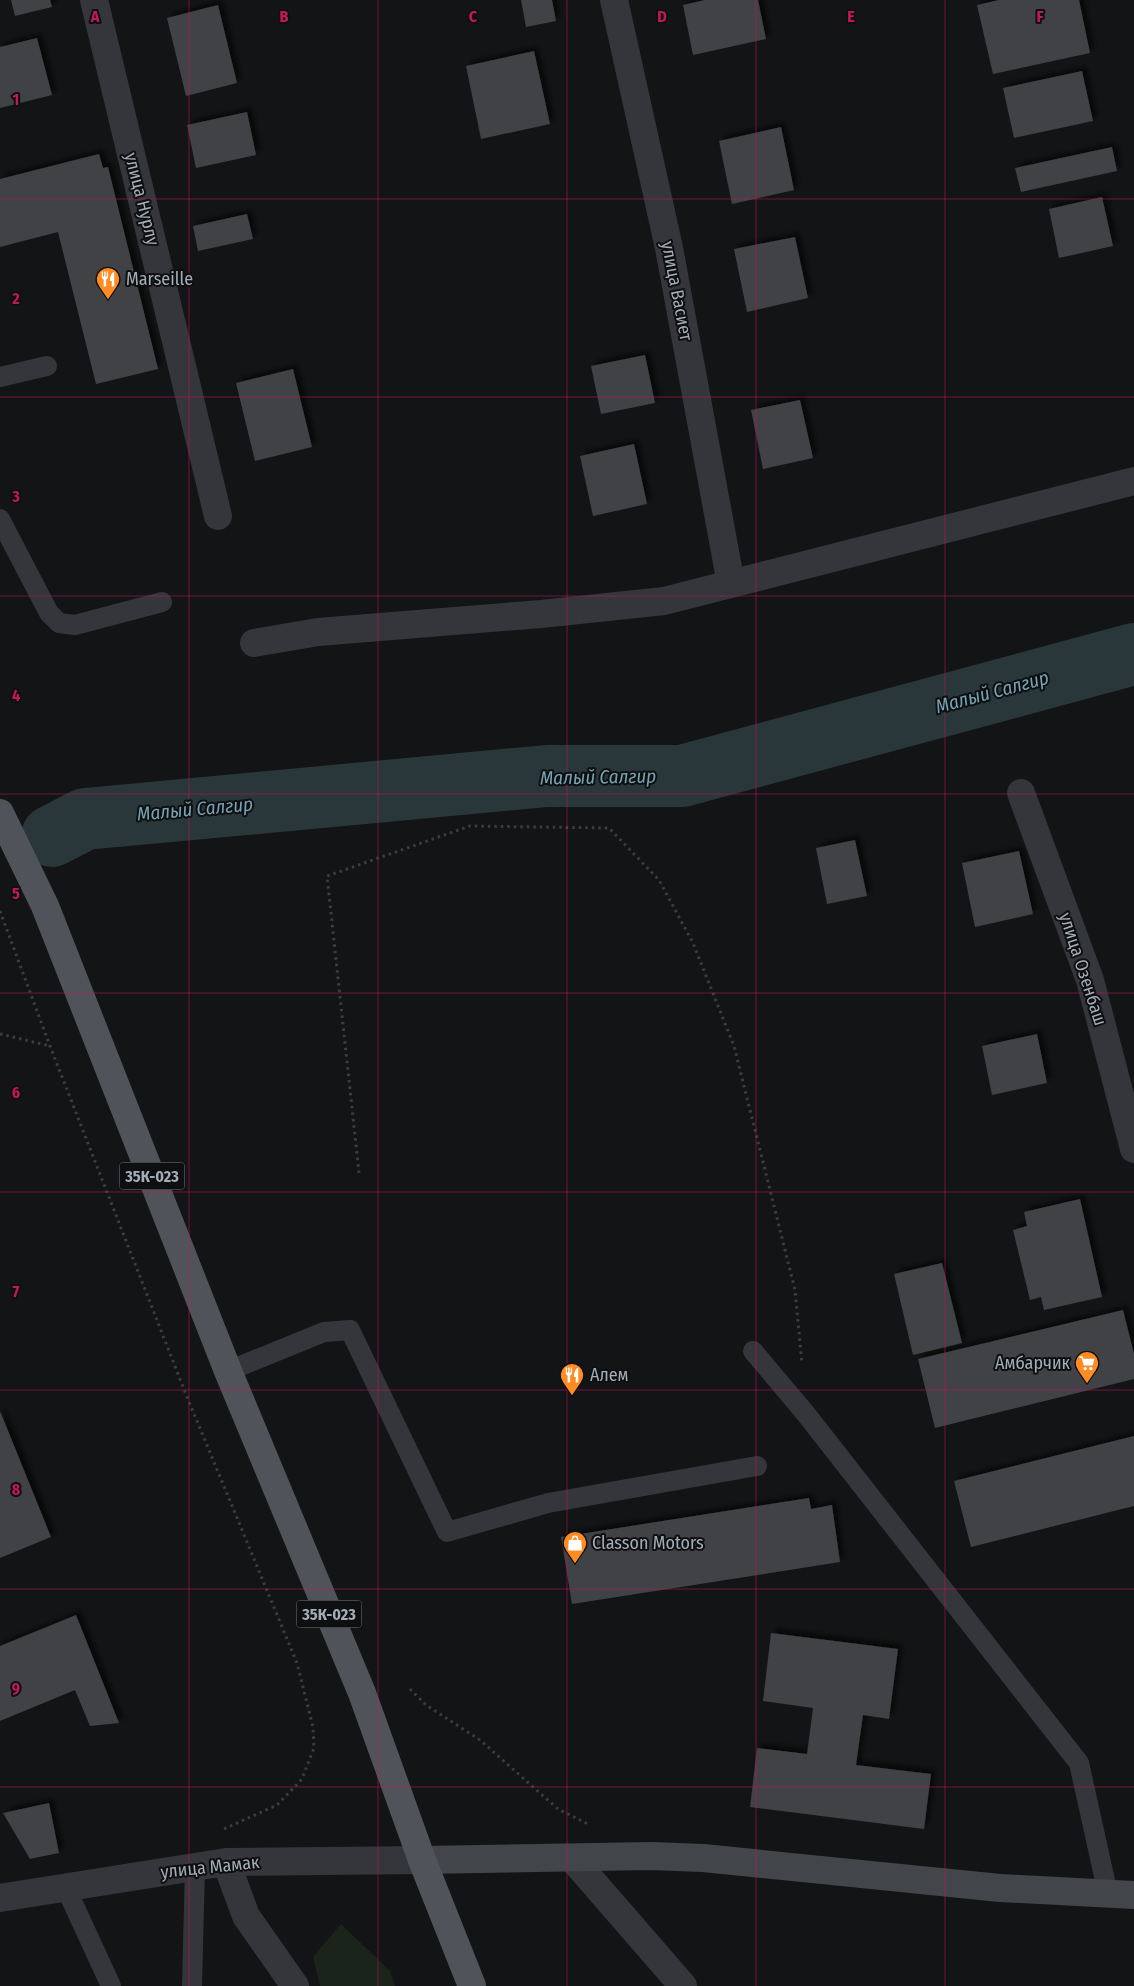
<svg xmlns="http://www.w3.org/2000/svg" width="1134" height="1986" font-family="'Fira Sans Condensed',sans-serif">
<style>
.green{fill:#1b241b}
.lines{fill:none;stroke-linecap:round;stroke-linejoin:round}
.river{stroke:#29363a;stroke-width:62}
.building{fill:#3f4245;filter:url(#shadow)}
.path{stroke:#3a3e42;stroke-width:3;stroke-dasharray:2.5 4;stroke-linecap:butt}
.service{stroke:#34363b;stroke-width:20}
.minor{stroke:#34363b;stroke-width:28}
.secondary{stroke:#42464b;stroke-width:28}
.primary{stroke:#50545a;stroke-width:28}
.grid{fill:none;stroke:#c2185b;stroke-width:1;stroke-opacity:0.55}
.labels{text-anchor:middle;dominant-baseline:central;stroke-width:4;stroke-linejoin:round;paint-order:stroke}
.shield{fill:#0e0f10;stroke:#777e85;stroke-width:1}
.shield-label{font-size:16px;font-weight:bold;fill:#a4adb7}
.street-label{font-size:18px;fill:#a4adb7;stroke:#0e0f10}
.poi-label{font-size:18px;fill:#a4adb7;stroke:#0e0f10;text-anchor:start}
.water-label{font-size:19px;font-style:italic;fill:#77a4b5;stroke:#0e0f10}
.grid-label{font-size:16px;text-anchor:middle;font-weight:bold;fill:#c2185b;stroke:#0e0f10;stroke-width:4;stroke-linejoin:round;paint-order:stroke}
</style>
<defs>
<filter id="shadow"><feDropShadow dx="4.5" dy="-4.5" stdDeviation="2.5" flood-color="#0009"/></filter>
</defs>
<rect width="100%" height="100%" fill="#131415"/>
<path class="green" d="M341 1924 390 1971 395 1986H320L313 1957Z"/>
<g class="lines">
<path class="river" d="M52 836 85 819 547 776H682L1134 654"/>
</g>
<path class="building" d="M11 0H50L52 7 15 16Z
M521 0H552L556 21 526 27Z
M705 0H758L766 39 693 55 683 5Z
M999 0H1079L1090 53 993 74 977 5Z
M218 5 237 83 186 96 167 18Z
M37 38 52 95 0 108V47Z
M534 51 550 124 481 139 466 66Z
M1082 71 1093 121 1014 138 1003 88Z
M247 112 256 155 196 168 187 125Z
M781 127 794 190 732 204 719 141Z
M1112 147 1117 171 1021 192 1015 168Z
M99 154 103 168 108 167 158 369 96 384 58 232 0 247V179Z
M1102 197 1113 246 1059 258 1049 209Z
M247 214 253 239 198 251 193 226Z
M795 237 808 298 747 312 734 249Z
M645 355 655 403 601 414 591 366Z
M293 369 312 447 255 461 236 383Z
M800 400 813 458 763 469 751 410Z
M634 444 647 504 593 516 580 456Z
M855 840 867 896 827 904 816 848Z
M1019 851 1033 914 975 927 962 863Z
M1037 1034 1047 1083 992 1095 982 1046Z
M1080 1199 1102 1297 1044 1310 1041 1297 1030 1300 1013 1230 1027 1226 1024 1212Z
M942 1263 962 1343 913 1355 894 1274Z
M1123 1310 1134 1354V1379L935 1428 918 1359Z
M0 1411 51 1537 0 1558Z
M1134 1436V1506L971 1547 954 1481Z
M809 1498 811 1509 832 1505 840 1562 572 1604 561 1537Z
M76 1615 119 1723 90 1726 75 1690 0 1721V1646Z
M771 1633 898 1649 889 1719 863 1715 856 1765 931 1774 924 1829 750 1807 757 1748 807 1754 813 1708 763 1701Z
M49 1803 59 1853 30 1859 3 1813Z"/>
<g class="lines">
<path class="path" d="M0 911 50 1046 185 1392 297 1663 313 1727 314 1748 302 1779 277 1805 224 1829
M0 1034 50 1046
M359 1173 327 876 470 826 609 828 659 880 693 943 734 1046 795 1290 802 1364
M410 1689 426 1705 480 1740 558 1809 588 1824"/>
<path class="service" d="M0 377 47 366
M0 519 49 613 59 623 75 625 162 602
M753 1351 806 1414 1079 1763 1108 1894
M228 1371 324 1332 350 1330 447 1532 548 1503 757 1466
M65 1886 111 1986
M192 1986 195 1867"/>
<path class="minor" d="M94 0 218 516
M614 0 669 248 731 584
M254 643 318 632 541 614 664 601 1134 481
M1021 793 1090 980 1134 1149
M572 1858 683 1986
M226 1862 246 1916 295 1986
M0 1898 226 1862 422 1860"/>
<path class="secondary" d="M422 1860 651 1856 703 1858 1000 1888 1134 1895"/>
<path class="primary" d="M0 813 45 906 228 1371 362 1693 422 1860 472 1986"/>
</g>
<path class="grid" d="M189 0V1986M378 0V1986M567 0V1986M756 0V1986M945 0V1986M0 199H1134M0 397H1134M0 596H1134M0 794H1134M0 993H1134M0 1192H1134M0 1390H1134M0 1589H1134M0 1787H1134"/>
<defs>
<g id="restaurant-pin" transform="scale(1.25)"><path d="M0 17L-7.5 6A9.5 9.5 0 1 1 7.5 6Z" fill="#ff8b22" stroke="#0e0f10"/><path d="M-5-6h1v4h1v-4h1v4h1v-4h1v5L-1.5 .5V6h-2V.5L-5-1ZM5-6V6H3V1.5H1.5Q1.5-4 5-6Z" fill="#fff"/></g>
<g id="supermarket-pin" transform="scale(1.25)"><path d="M0 17L-7.5 6A9.5 9.5 0 1 1 7.5 6Z" fill="#ff8b22" stroke="#0e0f10"/><path d="M-6-5.5h2.5l.6 2H6L4.5 2H-2.5L-4.4-4H-6ZM-1.5 3.2a1.3 1.3 0 1 0 .1 0ZM3 3.2a1.3 1.3 0 1 0 .1 0Z" fill="#fff"/></g>
<g id="shop-pin" transform="scale(1.25)"><path d="M0 17L-7.5 6A9.5 9.5 0 1 1 7.5 6Z" fill="#ff8b22" stroke="#0e0f10"/><path d="M-5-2.5h2.3a2.7 3.5 0 0 1 5.4 0H5L5.5 6h-11ZM-1.5-2.5h3a1.5 2.3 0 0 0-3 0Z" fill="#fff"/></g>
</defs>
<g fill-rule="evenodd">
<use href="#restaurant-pin" x="108" y="279"/>
<use href="#supermarket-pin" x="1087" y="1363"/>
<use href="#restaurant-pin" x="572" y="1375"/>
<use href="#shop-pin" x="575" y="1543"/>
</g>
<g class="labels">
<g class="shield">
<rect x="119.5" y="1162.5" width="65" height="27" rx="4"/>
<rect x="296.5" y="1600.5" width="65" height="27" rx="4"/>
</g>
<g class="shield-label">
<text x="152" y="1176">35К-023</text>
<text x="329" y="1614">35К-023</text>
</g>
<g class="street-label">
<text transform="translate(142 199) rotate(76)">улица Нурлу</text>
<text transform="translate(677 291) rotate(79)">улица Васиет</text>
<text transform="translate(1083 969) rotate(72)">улица Озенбаш</text>
<text transform="translate(210 1867) rotate(-6)">улица Мамак</text>
</g>
<g class="poi-label">
<text x="126" y="279">Marseille</text>
<text x="1070" y="1363" text-anchor="end">Амбарчик</text>
<text x="590" y="1375">Алем</text>
<text x="592" y="1543">Classon Motors</text>
</g>
<g class="water-label">
<text transform="translate(992 692) rotate(-15)">Малый Салгир</text>
<text transform="translate(598 777) rotate(-1)">Малый Салгир</text>
<text transform="translate(195 809) rotate(-5)">Малый Салгир</text>
</g>
</g>
<g class="grid-label">
<text x="95" y="22">A</text>
<text x="284" y="22">B</text>
<text x="473" y="22">C</text>
<text x="662" y="22">D</text>
<text x="851" y="22">E</text>
<text x="1040" y="22">F</text>
<text x="16" y="105">1</text>
<text x="16" y="304">2</text>
<text x="16" y="502">3</text>
<text x="16" y="701">4</text>
<text x="16" y="899">5</text>
<text x="16" y="1098">6</text>
<text x="16" y="1297">7</text>
<text x="16" y="1495">8</text>
<text x="16" y="1694">9</text>
</g>
</svg>
